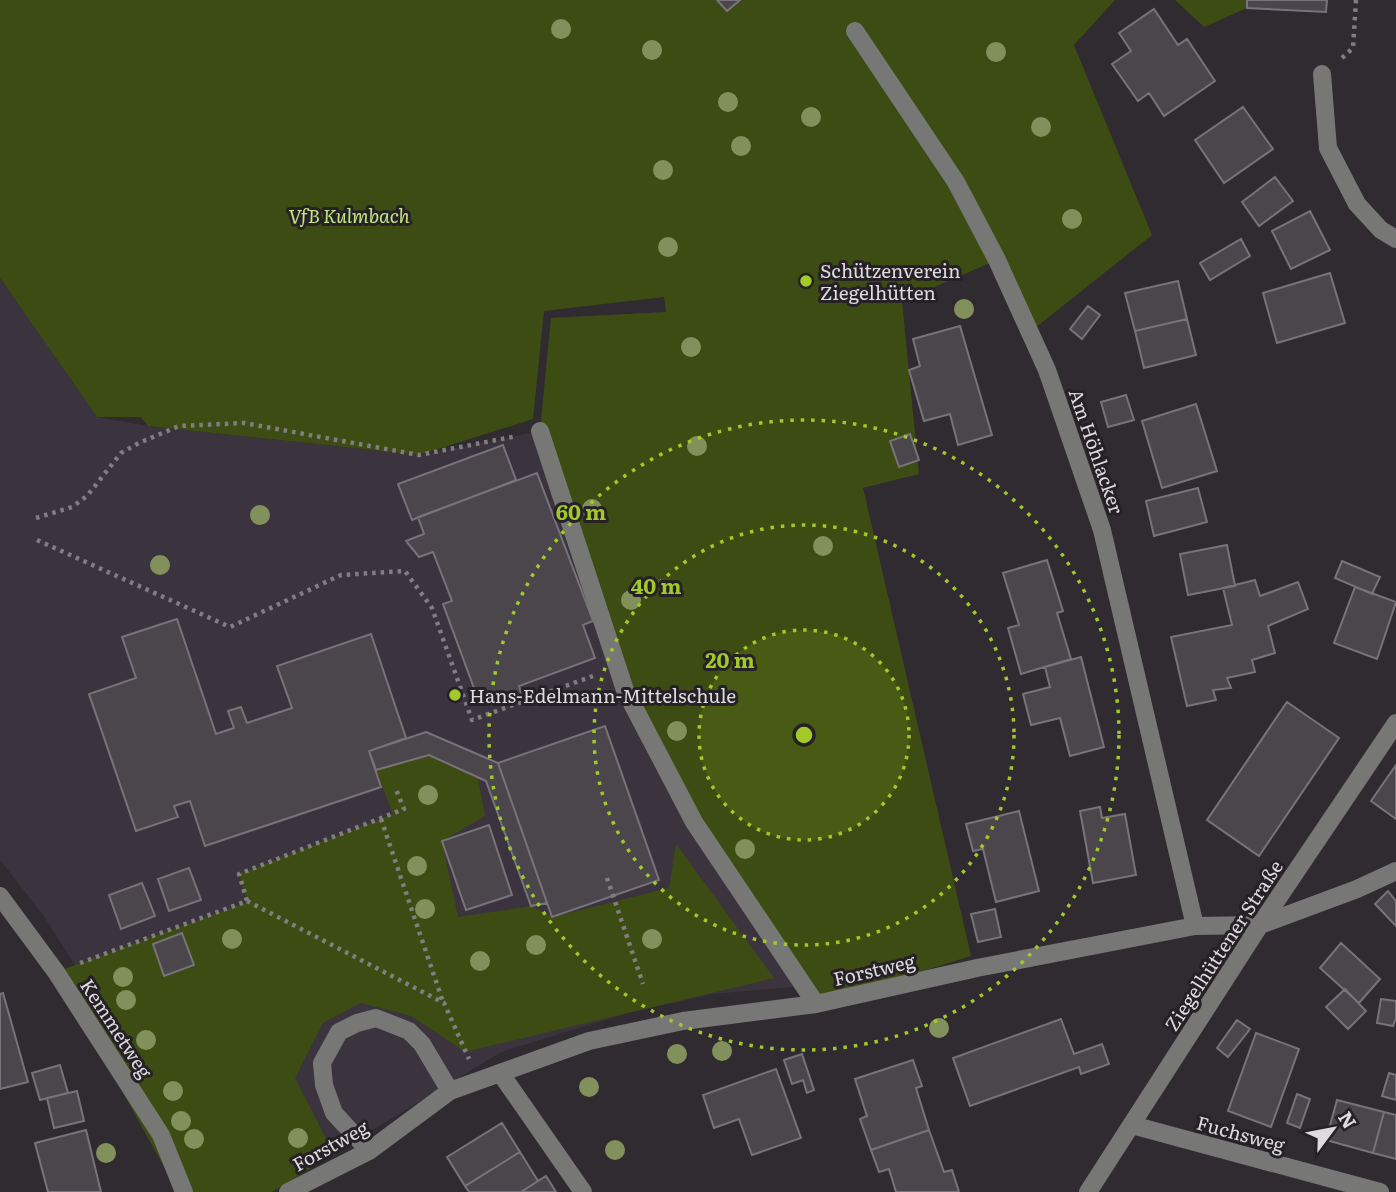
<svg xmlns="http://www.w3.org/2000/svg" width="1396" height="1192" font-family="Literata,serif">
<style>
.built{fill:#3b333e}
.green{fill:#3d4c12}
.building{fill:#4a464c;stroke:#78737a;stroke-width:2}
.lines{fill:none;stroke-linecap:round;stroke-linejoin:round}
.path{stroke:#817e82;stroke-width:4.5;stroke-dasharray:3.5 5;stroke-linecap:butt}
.minor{stroke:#777875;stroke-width:18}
.tree{fill:#82915b}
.ring{fill:none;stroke:#a1c929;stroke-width:3.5;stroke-dasharray:3.5 7}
.poi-dot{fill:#a1c929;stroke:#252126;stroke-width:2.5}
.labels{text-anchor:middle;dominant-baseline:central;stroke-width:6;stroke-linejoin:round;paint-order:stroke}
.park-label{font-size:19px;font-style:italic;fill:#c5e57f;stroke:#252126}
.poi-label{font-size:19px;fill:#dedbdf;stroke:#252126;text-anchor:start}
.street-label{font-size:19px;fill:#dedbdf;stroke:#252126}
.centre{fill:#a1c929;stroke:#252126;stroke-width:3.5}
.ring-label{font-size:21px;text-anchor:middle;font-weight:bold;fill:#a1c929;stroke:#252126;stroke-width:6;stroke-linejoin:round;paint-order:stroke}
</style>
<rect width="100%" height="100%" fill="#2f2b30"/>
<path class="built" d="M0 278 97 417 148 426 419 455 540 431 551 318 666 312 863 488 971 956 793 987 713 994 632 1012 501 1052 343 1148 259 1192 122 1038 43 915 0 860Z"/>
<path class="green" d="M0 0H1115L1074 45 1152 235 1030 332 997 260 902 301 919 474 863 488 971 956 816 1004 694 822 625 690 540 431 551 318 666 312 664 297 544 311 533 419 419 455 148 426 141 417H97L0 278Z
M1175 0H1247V8L1204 27Z
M429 755 478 778 485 816 442 841 458 917 531 906 553 917 669 888 676 844 774 978 465 1052 411 1016 361 1003 323 1023 295 1078 334 1154 272 1192H178L56 972 247 902 239 874 393 814 376 770Z"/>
<path class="building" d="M717 0H740L727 11Z
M1247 0H1327L1326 12 1247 8Z
M1154 9 1178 45 1187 39 1215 81 1164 116 1149 93 1138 101 1112 64 1131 51 1119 33Z
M1243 107 1273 149 1224 183 1195 140Z
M1275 177 1293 201 1259 226 1242 202Z
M1310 211 1330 250 1291 269 1272 231Z
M1241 239 1250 256 1210 280 1200 263Z
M1330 273 1345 323 1277 343 1263 293Z
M1178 281 1187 319 1135 331 1125 293Z
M1088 306 1100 315 1082 339 1070 329Z
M1187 319 1196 355 1144 368 1135 331Z
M960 326 992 435 958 445 950 414 924 421 909 370 920 366 913 339Z
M1126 395 1134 420 1108 427 1101 402Z
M1196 404 1217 471 1162 488 1142 421Z
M910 434 919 460 899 467 890 441Z
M503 445 516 480 412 520 398 484Z
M537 473 593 621 583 625 595 658 519 686 522 695 498 704 494 693 478 699 443 604 452 601 433 552 419 557 406 541 424 534 418 517Z
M1198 488 1207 522 1154 536 1146 501Z
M1227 545 1235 586 1188 595 1180 554Z
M1047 560 1063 611 1057 613 1071 659 1021 674 1008 628 1019 625 1003 573Z
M1342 561 1380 577 1372 594 1335 578Z
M1255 580 1260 596 1298 582 1308 609 1268 626 1275 653 1252 660 1255 672 1227 678 1231 688 1213 690 1216 700 1187 706 1171 637 1232 625 1223 588Z
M1355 587 1396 602 1377 659 1334 643Z
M177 619 216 734 234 728 228 711 241 707 247 723 292 708 277 666 371 634 406 738 369 751 381 787 205 846 190 801 174 806 178 817 136 831 89 694 136 678 122 637Z
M1081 657 1104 747 1070 756 1060 718 1031 725 1023 694 1050 687 1045 667Z
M1287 702 1339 738 1259 856 1207 820Z
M605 726 659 880 552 917 498 763Z
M426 732 498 763 547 903 531 906 486 781 429 755 376 770 369 751Z
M1396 765V819L1371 801Z
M1100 807 1102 818 1125 814 1136 875 1093 883 1080 811Z
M1019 811 1039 891 996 902 983 849 973 851 966 824Z
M489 825 512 895 466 910 442 841Z
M189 868 201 900 169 911 158 879Z
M142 883 155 916 121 929 109 895Z
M1388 891 1396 901V926L1375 904Z
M995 909 1001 937 978 942 971 914Z
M182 933 194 965 164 976 153 944Z
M1341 943 1380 979 1359 1003 1320 968Z
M1345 989 1366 1011 1348 1029 1326 1007Z
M3 993 28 1082 0 1089V994Z
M1381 999 1396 1001V1018L1393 1026 1377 1023Z
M1061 1019 1074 1054 1102 1044 1109 1064 1081 1074 1079 1067 970 1106 953 1058Z
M1237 1020 1250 1029 1228 1057 1217 1048Z
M1256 1033 1299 1049 1271 1127 1228 1111Z
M802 1054 814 1090 807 1093 803 1080 792 1084 784 1060Z
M913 1060 922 1086 916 1088 929 1130 871 1150 860 1119 867 1116 855 1079Z
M60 1065 68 1093 40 1100 32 1073Z
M776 1069 801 1138 752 1155 739 1119 714 1128 703 1095Z
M1389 1073 1396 1075V1100L1382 1096Z
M77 1091 84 1121 54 1128 47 1098Z
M1297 1094 1310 1099 1300 1128 1287 1123Z
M1337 1100 1384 1112 1373 1153 1326 1140Z
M1384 1112 1396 1115V1159L1373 1153Z
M502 1123 520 1152 465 1186 447 1157Z
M86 1130 101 1192H48L35 1143Z
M929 1130 944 1172 952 1170 959 1192H896L889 1169 879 1172 871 1150Z
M520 1152 538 1181 521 1192H469L465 1186Z
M546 1176 556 1192H521L538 1181Z"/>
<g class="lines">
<path class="path" d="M1342 58 1353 48 1356 0
M36 518 72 507 87 496 121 453 139 443 179 426 244 423 419 455 517 436
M37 540 230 627 341 575 405 571 432 608 472 720 593 676
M381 819 443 1002
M607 878 643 984
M247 901 444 1003 469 1059
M80 963 247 901 239 874 404 809 395 787"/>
<path class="minor" d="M855 31 956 182 997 260 1047 370 1102 530 1195 926
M1322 74 1328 148 1357 204 1381 230 1396 239
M540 431 625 690 694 822 816 1004
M0 896 56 972 161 1135 184 1192
M501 1074 583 1192
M1132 1125 1380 1192
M369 1151 334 1113 324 1085 322 1063 339 1032 357 1023 376 1018 409 1031 422 1044 450 1091
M288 1192 369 1151 450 1091 589 1041 683 1021 816 1004 977 968 1195 926 1260 925 1357 889 1396 871
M1088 1192 1260 925 1396 723"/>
</g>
<g class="tree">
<circle cx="561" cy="29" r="10"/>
<circle cx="652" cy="50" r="10"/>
<circle cx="996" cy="52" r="10"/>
<circle cx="728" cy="102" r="10"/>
<circle cx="811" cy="117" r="10"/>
<circle cx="1041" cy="127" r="10"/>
<circle cx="741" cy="146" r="10"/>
<circle cx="663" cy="170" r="10"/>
<circle cx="1072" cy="219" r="10"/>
<circle cx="668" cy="247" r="10"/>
<circle cx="964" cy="309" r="10"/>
<circle cx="691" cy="347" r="10"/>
<circle cx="697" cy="446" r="10"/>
<circle cx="592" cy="509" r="10"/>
<circle cx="260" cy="515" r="10"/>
<circle cx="823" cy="546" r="10"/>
<circle cx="160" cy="565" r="10"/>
<circle cx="631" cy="600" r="10"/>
<circle cx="677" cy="731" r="10"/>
<circle cx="428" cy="795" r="10"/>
<circle cx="745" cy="849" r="10"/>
<circle cx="417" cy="866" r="10"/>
<circle cx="425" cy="909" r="10"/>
<circle cx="232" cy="939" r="10"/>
<circle cx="652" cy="939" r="10"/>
<circle cx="536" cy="945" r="10"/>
<circle cx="480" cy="961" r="10"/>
<circle cx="123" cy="977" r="10"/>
<circle cx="126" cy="1000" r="10"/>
<circle cx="939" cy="1028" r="10"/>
<circle cx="146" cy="1040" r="10"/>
<circle cx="722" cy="1051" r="10"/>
<circle cx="677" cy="1054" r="10"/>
<circle cx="589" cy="1087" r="10"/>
<circle cx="173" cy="1091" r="10"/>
<circle cx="181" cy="1121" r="10"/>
<circle cx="298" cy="1138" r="10"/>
<circle cx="194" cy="1139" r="10"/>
<circle cx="615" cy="1150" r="10"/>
<circle cx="106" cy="1153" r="10"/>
</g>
<circle cx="804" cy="735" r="105" fill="#a1c929" fill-opacity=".12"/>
<g class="ring">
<circle cx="804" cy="735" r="105"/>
<circle cx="804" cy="735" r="210"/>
<circle cx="804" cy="735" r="315"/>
</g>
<g class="poi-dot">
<circle cx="806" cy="281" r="7"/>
<circle cx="455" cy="695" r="7"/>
</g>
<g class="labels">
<g class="park-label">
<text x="349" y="215">VfB Kulmbach</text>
</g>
<g class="poi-label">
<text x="820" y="270">Schützenverein<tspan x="820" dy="22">Ziegelhütten</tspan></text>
<text x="469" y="695">Hans-Edelmann-Mittelschule</text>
</g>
<g class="street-label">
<text transform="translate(1097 451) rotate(71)">Am Höhlacker</text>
<text transform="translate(1223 945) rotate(-57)">Ziegelhüttener Straße</text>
<text transform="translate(874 969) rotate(-13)">Forstweg</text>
<text transform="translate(117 1028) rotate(57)">Kemmetweg</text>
<text transform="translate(1241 1133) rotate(15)">Fuchsweg</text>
<text transform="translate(330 1145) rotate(-29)">Forstweg</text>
</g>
</g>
<circle cx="804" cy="735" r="10" class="centre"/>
<g class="ring-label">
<text x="581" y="520">60 m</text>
<text x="656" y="594">40 m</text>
<text x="730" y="668">20 m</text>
</g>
<g transform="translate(1333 1129) rotate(58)" stroke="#252126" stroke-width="5" paint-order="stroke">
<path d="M0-5L12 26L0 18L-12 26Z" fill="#dedbdf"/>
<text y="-10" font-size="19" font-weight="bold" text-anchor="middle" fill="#dedbdf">N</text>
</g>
</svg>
